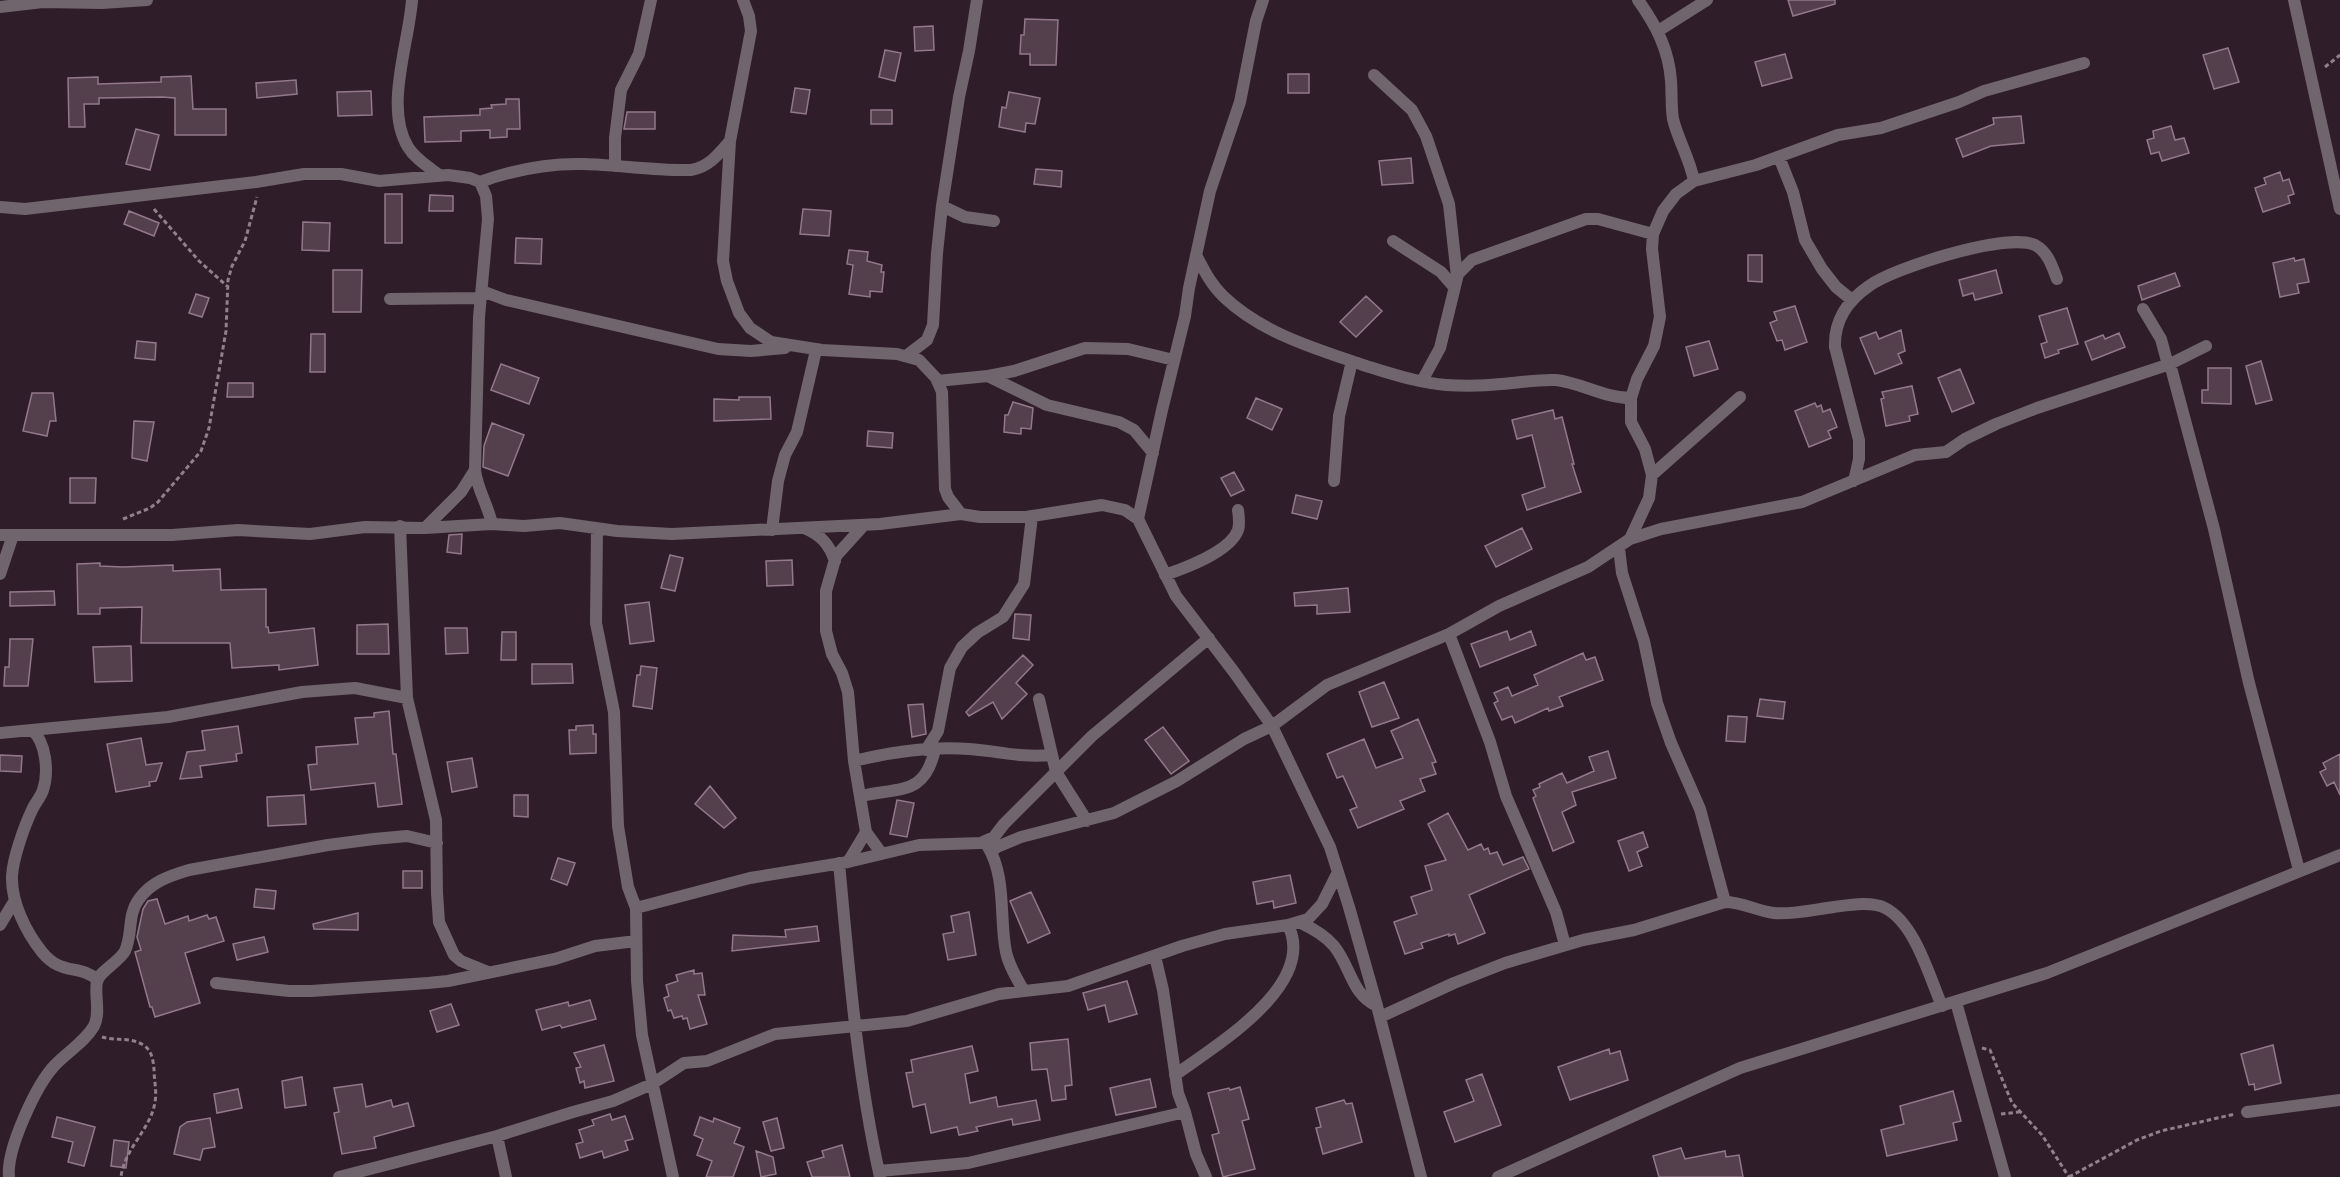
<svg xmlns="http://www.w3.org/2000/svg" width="2340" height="1177" font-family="Lato,sans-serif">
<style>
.building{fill:#543f4d;stroke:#927989;stroke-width:1.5}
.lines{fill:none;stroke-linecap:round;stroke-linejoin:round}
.path{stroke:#91818b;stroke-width:3;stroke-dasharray:4.5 3;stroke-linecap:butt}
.minor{stroke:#70656c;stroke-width:12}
.tertiary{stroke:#70656c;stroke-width:12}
</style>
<rect width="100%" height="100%" fill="#301d2a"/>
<path class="building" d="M1788 0H1835V4L1793 16Z
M1025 19 1058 20 1056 65H1030V54H1020L1021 35H1024Z
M933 26 934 50 915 51 914 27Z
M2228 48 2239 82 2214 89 2203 55Z
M885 50 901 53 895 81 879 77Z
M1785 54 1792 78 1762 86 1755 62Z
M1288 74H1309V93H1288Z
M191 76 193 109H226V135H175V98L162 97 99 98V104H84L85 127H69L68 78 98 77V84L161 82V77Z
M296 80 297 94 257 98 256 83Z
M795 88 810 90 806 114 791 112Z
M371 91 372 115 338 116 337 92Z
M1009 92 1040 98 1035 124 1026 123 1025 132 999 127 1002 107 1006 108Z
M506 99H519L520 129H507V137L490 138V130L461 131V141L425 142 424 117 480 115V109L492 108 491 105 506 104Z
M871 110H892V124H871Z
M627 112H655V129H624Z
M2021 116 2024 143 1991 146 1963 157 1956 139 1994 124 1993 118Z
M2171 126 2175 140 2184 138 2189 153 2162 161 2159 152 2151 154 2147 140 2154 138 2153 131Z
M136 129 159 135 150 170 126 164Z
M1411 158 1413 183 1382 185 1379 161Z
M1036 169 1062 171 1061 187 1034 184Z
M2280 172 2283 181 2289 179 2294 194 2288 196 2290 203 2263 212 2255 188 2266 184 2264 178Z
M385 194H402V243H385Z
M430 195 453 196V211H429Z
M803 209 831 211 829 236 800 234Z
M129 211 159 223 154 236 124 224Z
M303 222 330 223 329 251 302 250Z
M516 238 542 239 541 264 515 263Z
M849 250 868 252 867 261 882 265 881 272H884L882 292 870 291V297L849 294 853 265 847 264Z
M1748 255H1762V282L1748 281Z
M2294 258 2295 261 2304 259 2309 282 2297 284 2299 293 2280 297 2273 263Z
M333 270H362L361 312H333Z
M1996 270 2002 293 1975 300 1973 293 1963 296 1959 280Z
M2175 273 2180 286 2142 300 2138 286Z
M196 294 209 298 202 317 189 313Z
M1366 296 1382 311 1356 337 1340 322Z
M1795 306 1807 342 1785 350 1782 340 1777 341 1770 323 1777 320 1774 312Z
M2067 308 2078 344 2058 350 2059 353 2045 358 2041 344 2047 342 2039 316Z
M1901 330 1905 351 1898 354 1902 363 1875 374 1860 338 1876 332 1879 339Z
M2119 333 2125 347 2092 360 2085 342 2103 335 2105 339Z
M311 334H325V372H310Z
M137 341 156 343 155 360 135 358Z
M1709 341 1718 369 1694 376 1686 347Z
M2261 361 2272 400 2256 404 2246 366Z
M501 364 539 378 529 404 491 390Z
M2208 368H2231V404L2202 403V390H2208Z
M1960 369 1974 403 1952 412 1938 378Z
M228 383H253V397H227Z
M1912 386 1918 414 1909 416 1910 421 1886 426 1881 399 1884 398 1882 392Z
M32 393H53L56 421H50L47 436 23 431Z
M739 397H770L771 419 714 421V399L739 400Z
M1256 398 1282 409 1272 430 1247 418Z
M1013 402 1033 408 1031 429 1021 428V434L1004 432 1005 415H1008Z
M1815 403 1817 407 1821 405 1823 412 1830 409 1837 427 1828 431 1831 438 1809 447 1795 411Z
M1553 410 1555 419 1562 417 1574 464H1572L1581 492 1527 510 1522 495 1545 487 1532 435 1517 439 1512 420Z
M134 421 154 422 147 461 132 458Z
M492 423 524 435 508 476 483 467 484 446Z
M868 431 893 433 892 448 867 446Z
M1234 472 1244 490 1231 496 1221 478Z
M70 478H96L95 503H70Z
M1296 495 1322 501 1317 519 1292 513Z
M1522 528 1532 549 1496 567 1485 546Z
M462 534 461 554 447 552 449 535Z
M670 555 683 558 675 591 661 588Z
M792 560 793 585 767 586 766 561Z
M100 563V566L123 567 173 565V571L220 569 221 590 266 589V627H268L269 633 314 628 318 665 279 670V665L232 668 230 643H141L142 607 100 608V614H78L77 564Z
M1348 588 1350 612 1317 614V605L1295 606 1294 593Z
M54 591 55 605 10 606V592Z
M649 602 654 641 630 644 625 605Z
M1015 614 1031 615 1029 640 1013 638Z
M388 624 389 654H357V625Z
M445 628H467L468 653 446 654Z
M1507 631 1510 640 1531 631 1536 645 1480 667 1471 644Z
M502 632H516V660H501Z
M10 639H33L28 686H4L5 667H9Z
M131 646 132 681 95 682 93 647Z
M1583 653 1586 660 1595 657 1603 680 1559 697 1563 706 1549 711 1548 708 1515 723 1512 716 1502 720 1494 703 1498 701 1494 693 1508 687 1512 696 1538 685 1534 675Z
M1023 655 1033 665 1016 683 1027 694 1002 719 993 702 969 716 966 712Z
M532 664H572L573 683 532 684Z
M641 666 657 668 652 709 633 706 637 675H640Z
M1384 682 1399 718 1372 727 1359 692Z
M1760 699 1785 702 1783 719 1757 716Z
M923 704 926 734 912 737 908 705Z
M389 711 393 754H396L402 804 378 807 375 783 311 790 308 765 317 764 316 747 358 744 355 718 374 717V713Z
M1728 716 1747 717 1745 742 1726 741Z
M1418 719 1436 762 1432 763 1436 774 1420 779 1425 791 1400 801 1404 809 1358 828 1350 810 1357 807 1343 776 1337 778 1327 754 1364 739 1376 768 1403 758 1391 731Z
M593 725V734H596V753L570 754 569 730H576V726Z
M238 726 242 753 236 754 237 761 200 766 202 777 180 779 187 752 205 750 202 731Z
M1163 727 1189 761 1171 774 1145 740Z
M141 738 146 765 162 763 156 781 149 782 150 786 116 792 107 744Z
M1608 751 1616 778 1572 792 1576 805 1562 812 1574 842 1553 851 1533 798 1536 796 1533 790 1540 787 1539 784 1562 773 1567 783 1594 771 1589 757Z
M2340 754V795L2334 782 2327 786 2320 772 2326 769 2323 763Z
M0 755 22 756 21 772 0 771Z
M472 758 477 787 452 792 447 762Z
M710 786 736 818 724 828 695 804Z
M304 795 306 824 268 826 267 797Z
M514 795H528V817L514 816Z
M897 800 914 803 907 837 890 834Z
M1448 813 1468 850 1481 844 1484 850 1488 848 1490 854 1497 852 1503 865 1523 857 1529 869 1469 895 1485 933 1458 944 1455 934 1449 936V934L1421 943 1423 948 1405 954 1394 922 1417 914 1411 897 1432 890 1425 866 1446 860 1428 824Z
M1643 832 1648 847 1637 852 1642 866 1629 871 1618 841Z
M558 858 575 863 567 885 551 879Z
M403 871H422V888H403Z
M1290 875 1296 903 1274 908 1273 901 1257 904 1253 882Z
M256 889 276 891 274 909 254 907Z
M1031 892 1050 933 1028 943 1010 901Z
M157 899 165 924 188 916 189 921 207 915 209 919 216 917 224 941 185 953 200 1003 155 1017 152 1007H150L135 952 141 950 137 937 143 909 148 901Z
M969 912 976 955 948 960 943 934 954 932 951 916Z
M358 913V930L314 929 313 924Z
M817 926 819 941 732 951 733 935 786 937 785 930Z
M264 937 268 952 237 960 233 944Z
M694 970V974L702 973 705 995H698L707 1024 690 1029 687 1018 683 1019 682 1016 674 1018 671 1010 668 1011 664 998 669 996 666 985 678 981 676 975Z
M1127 981 1137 1014 1109 1022 1105 1005 1088 1010 1083 993Z
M590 1000 596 1019 562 1028 560 1025 542 1030 536 1010 568 1002 569 1006Z
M451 1004 459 1025 437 1032 430 1011Z
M1068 1039 1072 1085 1065 1086 1066 1099 1052 1101 1047 1069 1032 1070 1030 1043Z
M604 1045 614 1081 585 1088 584 1081 580 1083 576 1068 581 1067 574 1053Z
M2273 1045 2281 1083 2255 1090 2254 1084 2249 1085 2241 1054Z
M972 1046 978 1071 965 1074 970 1103 996 1097 998 1107 1036 1100 1040 1120 1013 1125 1012 1119 976 1127 978 1131 959 1135 957 1127 931 1133 925 1104 913 1107 906 1073 913 1072 911 1060Z
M1609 1049 1610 1054 1620 1051 1628 1080 1570 1100 1558 1067Z
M1482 1074 1501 1125 1455 1142 1444 1112 1474 1101 1466 1080Z
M302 1077 306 1105 285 1108 282 1081Z
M1150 1079 1156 1107 1116 1115 1110 1088Z
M362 1084 366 1107 391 1100 393 1107 408 1103 414 1126 374 1137 376 1148 342 1154 334 1113 339 1112 334 1088Z
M1240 1087 1249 1119 1242 1121 1255 1169 1223 1177 1212 1135 1219 1133 1208 1093 1229 1088 1230 1090Z
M238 1089 242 1108 217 1113 214 1094Z
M1953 1091 1961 1121 1953 1123 1957 1140 1887 1156 1881 1130 1904 1124 1900 1106Z
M1344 1100 1346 1104 1352 1103 1362 1142 1323 1154 1316 1128 1321 1127 1316 1108Z
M610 1114 612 1120 625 1116 633 1139 625 1141 628 1150 604 1158 602 1151 580 1158 576 1144 583 1142 579 1130 594 1125 592 1120Z
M57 1117 95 1127 84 1166 68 1162 73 1142 52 1137Z
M700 1117 713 1122 714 1118 740 1128 734 1143 744 1147 733 1177H706L712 1161 697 1155 703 1139 694 1135Z
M210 1118 215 1147 203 1149 200 1160 174 1154 180 1127 187 1122Z
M777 1118 784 1148 771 1151 763 1122Z
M114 1140 129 1142 126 1168 111 1166Z
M842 1145 850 1177H812L807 1162 824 1157 822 1151Z
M1681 1148 1685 1159 1725 1151 1726 1157 1739 1155 1743 1177H1659L1653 1156Z
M756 1151 773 1157 776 1174 761 1177Z"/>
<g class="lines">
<path class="path" d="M2325 67 2340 55
M154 209 199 261 228 287
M123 519 150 508 158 502 201 451 209 428 226 331 228 280 232 266 245 241 257 197
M102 1037C115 1041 132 1037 143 1045 152 1050 153 1060 154 1069 154 1080 157 1091 155 1102 151 1129 124 1149 121 1177
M1982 1048 1990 1050 2012 1103 2042 1135 2069 1177
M2001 1114 2019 1112
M2069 1177 2137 1140 2161 1131 2235 1114"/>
<path class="minor" d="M412 0C409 43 384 108 408 147 415 159 429 167 439 175
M743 0 749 16 751 31 730 141 723 261 727 281 739 313 750 328 771 342 822 350 897 354 919 360 936 378 942 392 945 489 948 497 961 514 980 517H1026L1102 505 1125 510 1138 519 1176 596 1234 672 1272 726 1330 847 1349 907 1377 1006 1421 1177
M1638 0C1656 25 1669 50 1671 81 1672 94 1671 107 1673 119 1678 140 1690 159 1694 181
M2294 0 2340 209
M0 7 43 2 102 3 147 0
M1658 31 1707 0
M1374 75 1412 110 1426 136 1449 204 1457 277
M1779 157 1793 192 1805 240 1822 269 1836 287 1852 300
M615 166V138L621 90 639 54 651 0
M480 182C513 170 549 163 584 164 620 165 655 171 691 170 709 167 719 154 730 141
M942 206 965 217 994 221
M0 207 25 209 256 182 304 174H341L379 181 448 175 470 178 480 182 486 196 488 219 479 317 475 470C477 489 488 505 492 524
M1393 241 1441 272 1454 287
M1196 255C1204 270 1211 285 1224 297 1263 334 1317 349 1366 366 1393 374 1419 383 1446 385 1465 386 1483 386 1501 384 1519 383 1538 379 1556 380 1582 383 1604 398 1631 398
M482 291 506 300 718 349 751 351 785 348
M390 299 481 298
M2143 309 2161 339 2168 365
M906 356 927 340 933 325 937 253 942 206 959 97 969 51 977 0
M2170 364 2214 529 2249 683 2299 870
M988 376 1047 405 1119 422 1134 430 1153 453
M937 381 988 376 1014 371 1085 348 1128 349 1174 360
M1422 381 1440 348 1458 274 1472 260 1586 219H1598L1653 234
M1652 475 1740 397
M1334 481 1339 416 1352 361
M1854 481 1859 459V440L1835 347C1834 320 1847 301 1869 286 1893 268 2007 232 2035 245 2048 252 2052 266 2057 279
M1138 519 1162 410 1185 316 1189 288 1210 191 1240 102 1256 21 1263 0
M864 525 836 556 826 591V631L832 654 842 673 848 692 854 761 866 832 882 854
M400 526 407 698 436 820 437 893 439 922 454 955 461 961 488 972
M425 528 461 492 475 470
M804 528C821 535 829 544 835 561
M597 529 596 623 614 712 618 826 628 887 636 908 637 981 642 1035 673 1177
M772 530 778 481 785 455 797 432 816 350
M0 535H172L238 530 310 534 365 527 425 528 492 524 524 526 560 523 617 531 672 534 880 524 961 514
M1630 539 1649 498 1652 475 1645 449 1631 422V398L1637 379 1654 346 1660 317 1652 249 1653 234 1663 211 1676 194 1694 181 1756 165 1838 135 1881 128 1959 102 1984 91 2084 63
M1619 548 1622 573 1644 641 1657 703 1671 743 1700 809 1725 902
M0 574 13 535
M1165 575C1185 568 1230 552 1238 530 1240 524 1239 517 1238 510
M1449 634 1490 742 1506 796 1556 912 1565 945
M1039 699 1056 772 1087 821
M32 730C46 742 49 772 43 790 41 797 35 803 32 810 24 827 13 858 12 876 11 902 26 932 42 952 61 976 80 964 98 980
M0 733 168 717 302 692 328 690 355 688 407 698
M926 750 938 731 950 668 962 647 977 633 1003 617 1024 584 1032 516
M854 761C891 752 931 746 969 749 999 751 1020 758 1051 755
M861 796C900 787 925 796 935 749
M987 845C1007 877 999 918 1006 952 1009 966 1017 979 1024 991
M991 852 997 847 1021 837 1114 813 1177 781 1244 739 1272 726 1327 685 1449 634 1499 606 1588 567 1630 539 1661 529 1802 502 1915 455 1946 452 1965 439 1996 424 2037 408 2170 364 2206 346
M848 862 866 832
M839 863C849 969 857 1074 880 1177
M636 908 750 878 848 862 919 845 981 843 994 837 1004 824 1092 736 1209 638
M1299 922C1312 928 1325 935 1334 946 1351 967 1351 994 1377 1006
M0 925 15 900
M1155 956 1163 990 1178 1093 1185 1112 1196 1154 1206 1177
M216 983 289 991H311L428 983 448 981 555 959 595 946 636 941
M1956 1002 2005 1177
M1380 1017 1454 983 1505 963 1583 940 1634 930 1725 902C1742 902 1757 911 1774 913 1793 915 1816 909 1834 907 1849 905 1871 901 1885 908 1915 923 1929 976 1942 1006
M1175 1075C1215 1046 1318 985 1288 925
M2247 1112 2340 1100
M497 1136 506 1177
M879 1171 968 1163 1185 1112
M9 1177C6 1150 36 1085 55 1065 67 1052 85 1042 94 1026 101 1012 94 995 97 981 100 971 119 962 125 951 133 934 127 915 139 899 151 882 169 876 189 870L328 845 374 839 407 836 437 843
M339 1177 497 1136 573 1112 613 1101 652 1084 684 1063 707 1061 775 1034 907 1021 999 994 1068 986 1182 946 1225 934 1288 925 1308 919 1322 904 1338 872"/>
<path class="tertiary" d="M1498 1177 1740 1068 2047 973 2340 855"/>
</g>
</svg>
